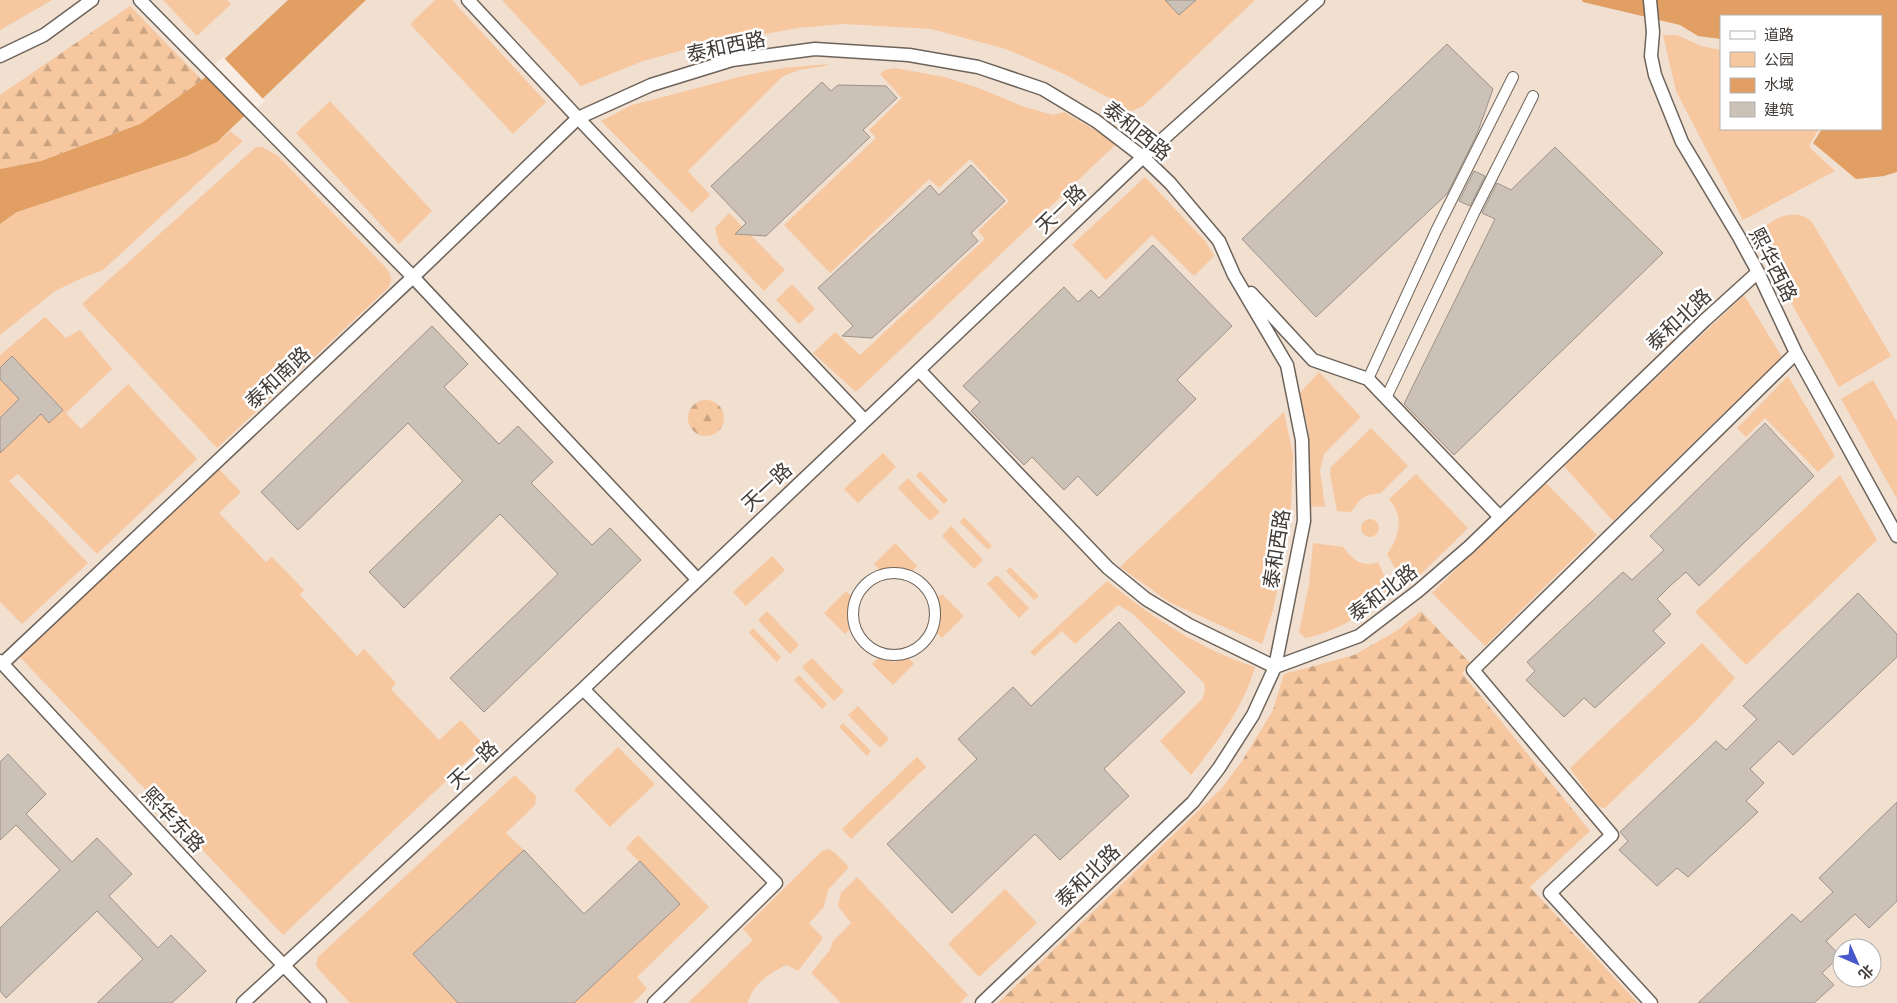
<svg xmlns="http://www.w3.org/2000/svg" width="1897" height="1003" font-family="Jost,'Noto Sans SC',sans-serif">
<style>
.built{fill:#f1dfd0;fill-rule:evenodd}
.green{fill:#f7c79f}
.forest{fill:url(#forest-firs)}
.water{fill:#e29f63}
.pier{fill:#f9ede3}
.building{fill:#ccc1b7;stroke:#9d9289}
.lines{fill:none;stroke-linecap:round;stroke-linejoin:round}
.pedestrian-casing{stroke:#6d635a;stroke-width:12}
.minor-casing{stroke:#6d635a;stroke-width:15}
.pedestrian{stroke:#fff;stroke-width:10}
.minor{stroke:#fff;stroke-width:12}
.labels{text-anchor:middle;dominant-baseline:central;stroke-width:5;stroke-linejoin:round;paint-order:stroke}
.street-label{font-size:20px;fill:#403b37;stroke:#fff}
</style>
<defs>
<pattern id="forest-firs" width="22" height="20" patternUnits="userSpaceOnUse" patternTransform="scale(1.25)"><rect width="22" height="20" fill="#f7c79f"/><path d="M5 1l3.5 6h-7zM16 11l3.5 6h-7z" fill="#c9a382"/></pattern>
</defs>
<rect width="100%" height="100%" fill="#f9ede3"/>
<path class="built" d="M0 0H1897V1003H0ZM1721 16H1881V129H1721ZM1842 948H1872V978H1842Z"/>
<path class="green" d="M0 0H52L0 30Z
M163 0H227L231 4 197 36Z
M435 0H452L546 102 513 134 410 24Z
M502 0H1255L1143 106 1127 113 1111 99 1064 74 1006 49 931 29 843 24 798 28 694 47 643 61 581 86Z
M1663 35H1677L1701 46 1721 50V129H1819L1809 145 1811 149 1835 171 1743 220 1676 91Z
M829 64C821 68 814 67 805 69 797 70 790 73 782 77L688 171 710 195 692 213 601 121 632 105 747 75 783 68Z
M895 68 944 77 979 88 1022 106 1053 115 1064 112 1108 138 1115 145 856 392 813 353 835 332 860 355 985 239 978 231 1009 201 970 159 939 188 929 179 830 273 784 225 876 138 869 130 902 98 880 74 885 70Z
M330 101 432 211 399 244 296 133Z
M230 131 243 141 103 270 82 278 55 291 0 335V224L17 212 187 156 217 142Z
M256 147H262L278 156 387 269C392 276 392 281 388 288L217 448 82 304Z
M1145 177 1206 242 1214 256 1194 276 1152 235 1106 280 1072 245Z
M729 213 785 270 764 291 719 244 715 228Z
M1787 215C1797 214 1805 215 1812 222L1891 356 1839 387 1752 234 1778 218Z
M792 284 815 309 799 324 776 300Z
M1744 295 1782 357 1613 521 1564 466Z
M45 317 66 338 80 330 112 369 66 413 81 429 128 384 197 459 97 554 18 474 9 481 88 563 22 624 0 602V355Z
M1319 372 1361 417 1324 454 1320 470 1325 507 1309 506V433L1300 393Z
M1788 376 1835 456 1818 472 1765 418 1746 437 1737 428Z
M1873 380 1897 422V499L1841 399Z
M1284 412 1293 455 1291 507 1285 552 1273 610 1262 644 1169 602 1120 567Z
M1371 428 1408 466 1381 493 1368 495 1360 500 1351 512 1337 511 1330 474 1331 467Z
M883 453 896 467 858 503 844 489Z
M218 468 241 492 219 513 266 562 272 557 304 590 300 595 357 656 364 649 396 683 391 689 439 740 461 720 484 745 283 935 19 656Z
M920 471 948 500 944 504 916 476Z
M1416 474 1468 528 1414 581 1403 582 1387 554C1399 538 1405 516 1389 499Z
M1840 475 1877 540 1746 665 1695 612Z
M908 478 940 512 930 521 898 488Z
M1545 482 1597 535 1485 646 1432 593Z
M964 517 992 546 988 550 960 522Z
M1361 528a9 9 0 1 1 18 0a9 9 0 1 1-18 0Z
M951 526 983 560 974 569 942 536Z
M895 543 917 566 912 572 897 567 881 571 874 564Z
M1313 543 1343 547C1353 560 1362 568 1378 562L1386 580 1396 593C1375 608 1330 635 1305 638L1299 632 1309 585Z
M772 556 785 570 746 606 733 592Z
M1010 567 1039 596 1034 600 1006 571Z
M997 575 1029 608 1019 618 987 584Z
M1107 581C1152 617 1199 649 1255 667 1243 708 1217 742 1191 775L1160 741 1203 698 1205 690 1204 683 1132 613 1118 605 1075 644 1062 631 1034 656 1030 652Z
M846 591 851 596C846 605 846 620 850 629L845 634 824 613Z
M942 594 964 616 942 638 935 632C941 620 942 610 936 599Z
M767 611 799 645 790 654 758 620Z
M753 628 781 657 777 662 749 633Z
M1702 643 1735 678 1697 720 1608 805 1605 808 1599 807 1595 803 1570 768Z
M908 657 914 664 893 685 872 664 878 658 895 662Z
M812 658 844 691 834 701 802 667Z
M799 675 827 704 822 709 794 680Z
M858 706 889 739 880 748 848 715Z
M843 723 871 751 867 756 839 727Z
M618 747 655 784 610 827 574 790Z
M917 757 926 767 851 839 842 829Z
M515 775 536 796 535 805 506 833 524 850 413 954 458 1003H350L319 970 316 964 318 957Z
M638 835 709 907 637 977 647 989 633 1003H574L680 904 626 848Z
M828 849 834 852 849 867 828 890 824 907 809 923 823 938 798 971 787 965C772 971 751 985 748 1003H688L753 940 743 929 822 851Z
M857 877 968 995 960 1003H841L811 973 830 950 833 941 851 923 838 906 841 893Z
M1005 889 1037 923 979 977 948 944Z"/>
<path class="forest" d="M130 6 202 80 140 124 41 161 0 169V95Z
M688 418a18 18 0 1 1 36 0a18 18 0 1 1-36 0Z
M1421 611 1470 663 1462 673 1590 831 1530 887 1638 1003H998L1222 788 1242 761 1273 710 1284 674 1354 655 1395 632Z"/>
<path class="water" d="M288 0H366L217 142 187 156 17 212 0 224V169L41 161 140 124 202 80Z
M1582 0H1897V172L1884 176 1856 179 1813 143 1822 129H1881V16H1721V39L1698 36 1680 25 1583 2Z"/>
<path class="pier" d="M223 57 265 101 248 117 206 72Z"/>
<path class="building" d="M1165 0H1196L1179 15Z
M1447 44 1493 89 1477 134 1447 194 1316 317 1242 239Z
M822 82 831 91 838 85 886 86 897 98 863 130 870 137 766 236 735 234 746 223 711 186Z
M1555 147 1663 253 1454 455 1404 404 1495 219 1482 213 1497 183 1511 190Z
M971 165 1005 201 971 233 978 241 872 338 842 336 853 326 818 288 930 185 939 195Z
M1474 171 1485 176 1470 206 1459 201Z
M1153 245 1232 326 1177 380 1196 399 1097 496 1078 476 1064 490 1032 457 1024 465 971 411 980 402 963 386 1064 287 1078 302 1091 290 1099 298Z
M432 326 468 364 444 387 499 444 518 426 553 462 531 483 592 545 610 528 641 560 484 712 450 678 558 574 500 514 404 608 369 572 463 481 408 423 298 530 261 492Z
M12 356 63 410 49 423 41 414 0 453V418L19 399 0 379V368Z
M1765 423 1814 476 1699 586 1686 572 1670 586 1657 599 1671 614 1653 631 1665 643 1595 708 1584 698 1564 717 1526 680 1535 671 1527 662 1623 572 1632 580 1664 550 1650 536Z
M1858 593 1897 634V657L1793 755 1779 741 1750 769 1764 783 1746 801 1758 812 1688 877 1677 868 1657 886 1619 850 1628 841 1620 832 1716 741 1726 750 1757 719 1743 706Z
M1119 622 1185 692 1104 769 1129 796 1060 860 1035 834 952 913 887 844 977 759 958 739 1013 687 1031 706Z
M8 754 46 794 26 814 72 862 97 838 132 874 109 896 158 948 171 935 206 971 172 1003H97L143 959 97 911 6 998 0 991V928L60 870 16 825 0 840V762Z
M1897 802V901L1869 928 1855 914 1826 941 1840 956 1822 973 1834 985 1814 1003H1698L1792 914 1801 922 1833 892 1819 878Z
M524 850 584 914 640 861 680 904 574 1003H458L413 954Z"/>
<g class="lines">
<g class="pedestrian-casing">
<path id="pedestrian" d="M1368 379 1436 231 1513 77
M1386 398 1474 213 1533 96
M853 614a41 41 0 1 1 82 0a41 41 0 1 1-82 0Z"/>
</g>
<g class="minor-casing">
<path id="minor" d="M140 0 413 277 697 579
M468 0 578 118 865 421
M1650 0 1653 32 1651 56 1655 75 1682 142 1739 237 1758 272 1796 353 1897 536
M0 56 44 35 92 0
M1251 293 1313 360 1368 379 1500 517
M919 370 1108 568 1146 599 1189 625 1275 667
M0 661 264 945 320 1003
M2 664 413 277 578 118 651 85 732 60 815 49 909 55 978 67 1043 89 1096 121 1143 157 1170 183 1219 241 1234 275 1287 365 1302 440 1304 521 1275 667 1253 715 1219 768 1193 802 982 1003
M1275 667 1359 636 1418 591 1469 547 1704 321 1758 272
M583 689 776 883 654 1003
M243 1003 583 689 1143 157 1318 0
M1651 1003 1550 893 1612 835 1473 670 1796 353"/>
</g>
<use href="#pedestrian" class="pedestrian"/>
<use href="#minor" class="minor"/>
</g>
<g class="labels">
<g class="street-label">
<text transform="translate(726 47) rotate(-12)">泰和西路</text>
<text transform="translate(1137 131) rotate(39)">泰和西路</text>
<text transform="translate(1061 209) rotate(-44)">天一路</text>
<text transform="translate(1773 265) rotate(63)">熙华西路</text>
<text transform="translate(1679 320) rotate(-43)">泰和北路</text>
<text transform="translate(278 378) rotate(-43)">泰和南路</text>
<text transform="translate(767 487) rotate(-43)">天一路</text>
<text transform="translate(1277 549) rotate(-81)">泰和西路</text>
<text transform="translate(1383 593) rotate(-37)">泰和北路</text>
<text transform="translate(473 765) rotate(-43)">天一路</text>
<text transform="translate(173 820) rotate(47)">熙华东路</text>
<text transform="translate(1088 876) rotate(-44)">泰和北路</text>
</g>
</g>
<rect x="1720" y="15" width="162" height="115" fill="#ffffff" stroke="#b3b1af"/>
<rect x="1730" y="31" width="25" height="8" fill="#ffffff" stroke="#b3b1af"/>
<text x="1764" y="40" font-size="15" fill="#403b37">道路</text>
<rect x="1730" y="52" width="25" height="15" fill="#f7c79f" stroke="#b3b1af"/>
<text x="1764" y="65" font-size="15" fill="#403b37">公园</text>
<rect x="1730" y="78" width="25" height="15" fill="#e29f63" stroke="#b3b1af"/>
<text x="1764" y="90" font-size="15" fill="#403b37">水域</text>
<rect x="1730" y="102" width="25" height="15" fill="#ccc1b7" stroke="#b3b1af"/>
<text x="1764" y="115" font-size="15" fill="#403b37">建筑</text>
<g transform="translate(1857 963) rotate(135)"><circle r="24" fill="#ffffff" stroke="#b3b1af"/>
<path d="M0-4L9 19L0 12L-9 19Z" fill="#4557cb"/>
<text y="-8" font-size="14" font-weight="bold" text-anchor="middle" fill="#403b37">北</text>
</g>
</svg>
